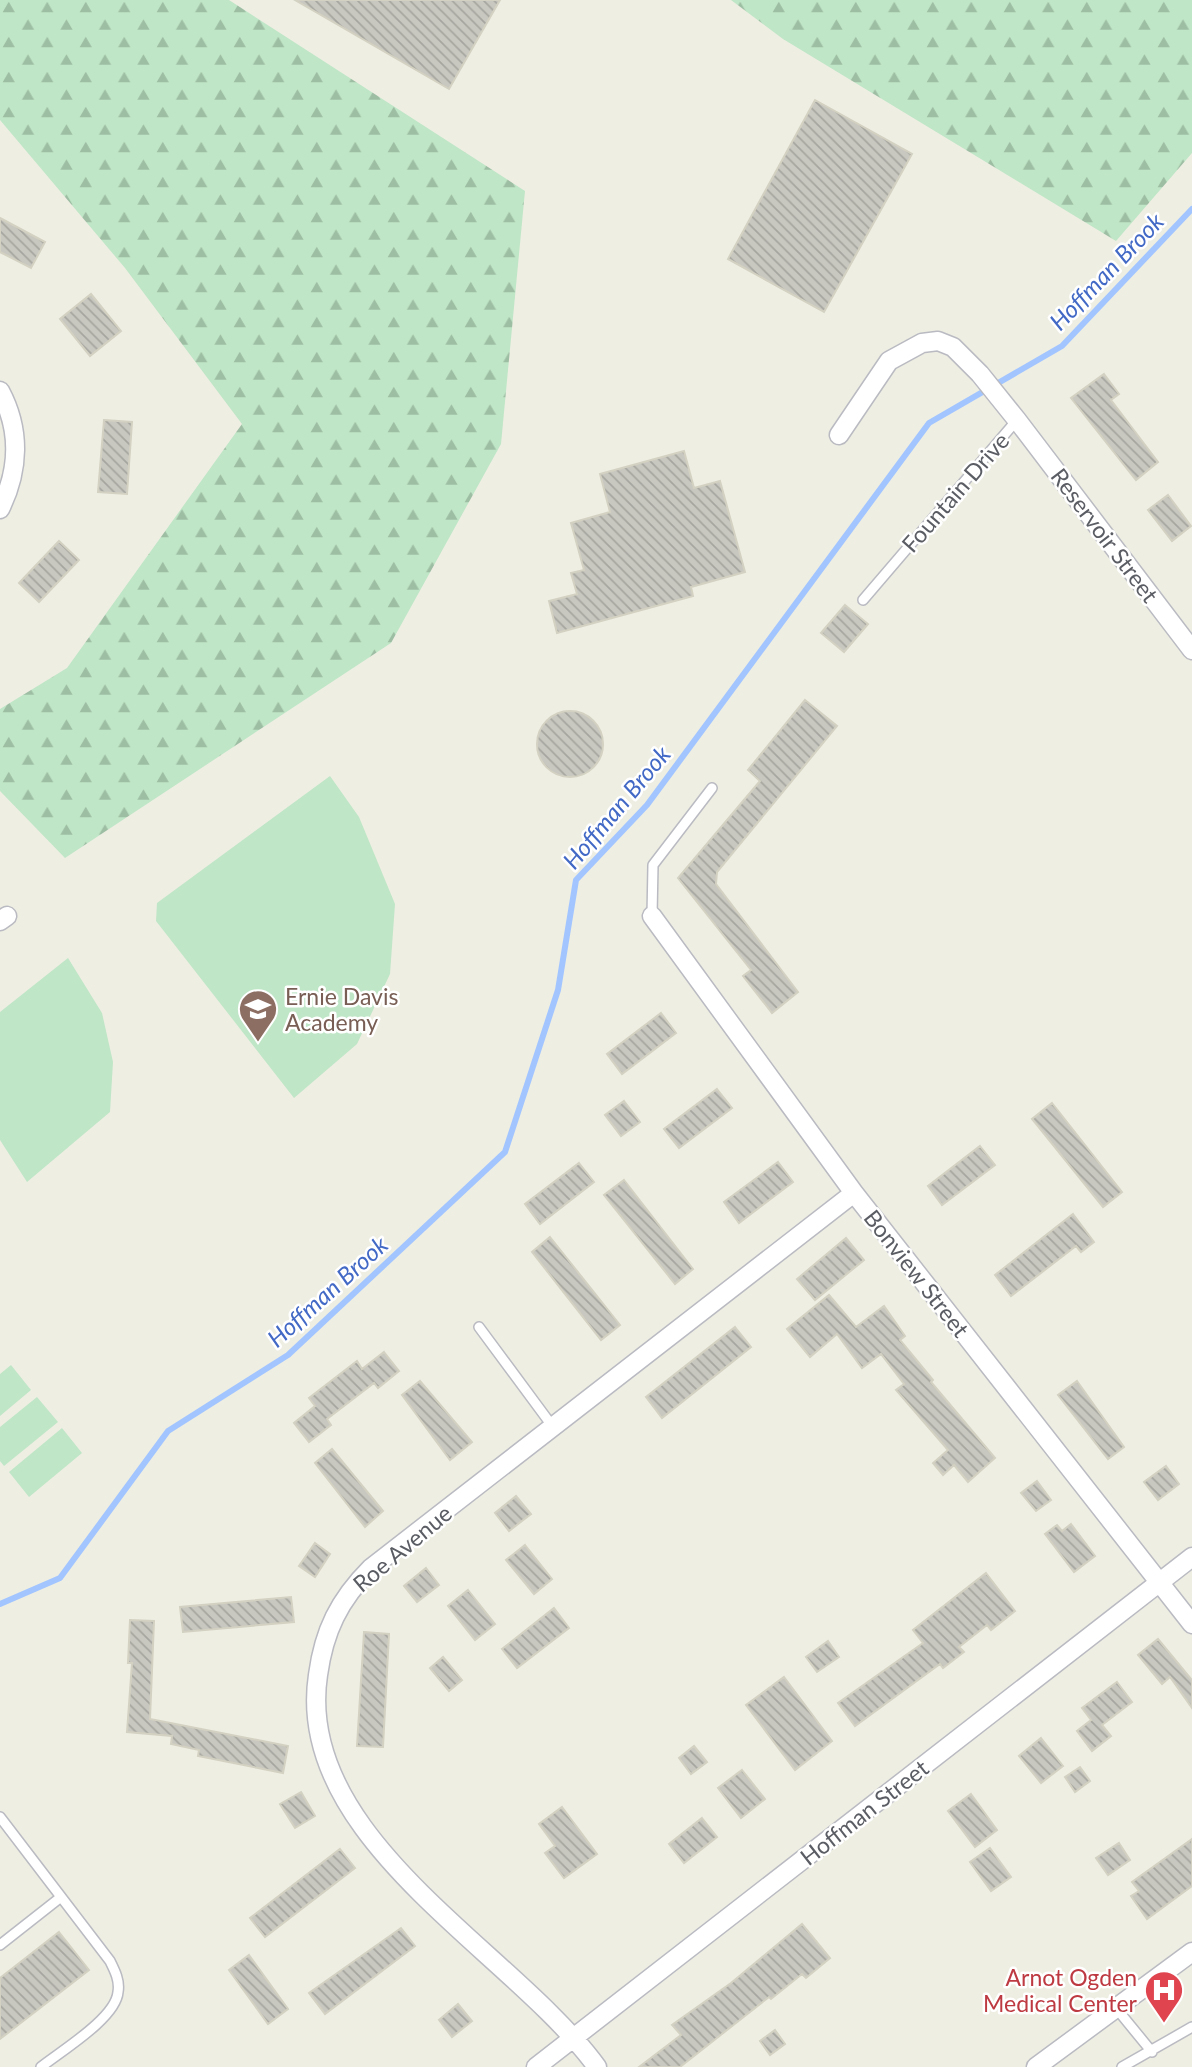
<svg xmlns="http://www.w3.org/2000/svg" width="1192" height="2067" font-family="Lato,sans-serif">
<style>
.forest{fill:url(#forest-firs)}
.garden{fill:#bfe6c6}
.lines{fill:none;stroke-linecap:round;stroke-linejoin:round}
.stream{stroke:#a2c5ff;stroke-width:6}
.building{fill:url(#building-back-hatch);stroke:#d3d1c1;stroke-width:2}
.lane-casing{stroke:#babbc2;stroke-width:12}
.street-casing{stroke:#babbc2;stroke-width:21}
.lane{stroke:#fff;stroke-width:9}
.street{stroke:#fff;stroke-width:18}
.labels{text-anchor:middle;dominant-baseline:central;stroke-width:5;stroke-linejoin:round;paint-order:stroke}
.street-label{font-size:23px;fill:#5b5d64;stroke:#fff}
.education-label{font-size:23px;fill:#785e54;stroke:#fff;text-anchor:start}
.health-label{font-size:23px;fill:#be3a42;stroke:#fff;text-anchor:end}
.water-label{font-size:24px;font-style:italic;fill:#4269c5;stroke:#fff}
</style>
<defs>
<pattern id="forest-firs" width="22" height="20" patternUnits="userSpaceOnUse" patternTransform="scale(1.75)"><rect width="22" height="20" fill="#bfe6c6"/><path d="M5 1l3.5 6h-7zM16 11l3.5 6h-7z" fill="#9ebea4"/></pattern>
<pattern id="building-back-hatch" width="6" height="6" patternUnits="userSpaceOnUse" patternTransform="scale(1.75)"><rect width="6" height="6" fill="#c9c8c0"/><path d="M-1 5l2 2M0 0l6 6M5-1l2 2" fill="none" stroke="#a6a6a0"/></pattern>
</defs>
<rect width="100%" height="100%" fill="#eeeee3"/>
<path class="forest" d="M0 0H229L525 191 501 444 391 643 65 858 0 791V709L67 668 242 424 125 268 0 120Z
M731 0H1192V153L1116 241 783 39Z"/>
<path class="garden" d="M330 776 359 817 395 904 390 974 357 1044 294 1098 156 921 157 903Z
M68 958 102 1013 113 1062 110 1112 27 1182 0 1140V1012Z
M11 1365 31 1390 0 1416V1374Z
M37 1397 58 1422 4 1466 0 1461V1427Z
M62 1428 82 1453 29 1497 9 1472Z"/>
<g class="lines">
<path class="stream" d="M0 1604 60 1578 168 1431 288 1355 505 1152 558 990 576 880 647 805 929 423 1062 346 1192 209"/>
</g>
<path class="building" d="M295 0H500L449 89Z
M815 100 912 154 824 312 728 259Z
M0 218 45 242 31 268 0 252Z
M91 294 121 331 90 356 60 319Z
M1104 374 1119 394 1111 400 1158 462 1136 480 1071 398Z
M104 420 132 422 127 494 98 492Z
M684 451 694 488 720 481 745 572 691 587 693 596 557 633 549 601 577 594 571 573 584 570 571 523 610 512 600 474Z
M1168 495 1191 526 1172 541 1148 510Z
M59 541 79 560 39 602 19 583Z
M845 605 868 624 844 652 821 633Z
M805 700 837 726 717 872 716 884 798 992 772 1013 743 976 751 970 678 878 760 781 748 770Z
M537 744a33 33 0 1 1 66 0a33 33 0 1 1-66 0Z
M661 1013 676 1033 622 1074 607 1054Z
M717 1089 732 1108 679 1148 664 1129Z
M624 1101 640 1122 621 1136 605 1115Z
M1052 1103 1122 1192 1103 1207 1032 1119Z
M980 1146 995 1165 942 1205 928 1186Z
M778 1162 793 1182 739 1223 724 1202Z
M579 1163 594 1182 540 1224 525 1204Z
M624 1180 693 1269 675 1284 604 1195Z
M1073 1214 1094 1242 1081 1252 1076 1246 1011 1296 995 1275Z
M550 1237 620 1325 601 1340 532 1252Z
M846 1238 864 1260 815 1300 797 1279Z
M829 1295 856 1327 884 1306 905 1336 900 1340 933 1380 931 1382 995 1458 968 1482 954 1465 943 1475 933 1463 948 1450 896 1390 904 1384 881 1354 862 1368 837 1334 810 1357 787 1329Z
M735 1327 751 1347 662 1418 646 1397Z
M384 1352 399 1371 378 1388 374 1383 327 1419 331 1425 309 1442 294 1423 315 1406 309 1398 357 1361 362 1369Z
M420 1381 472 1442 450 1460 402 1395Z
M1077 1381 1124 1447 1108 1459 1058 1395Z
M332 1449 383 1511 365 1527 315 1463Z
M1166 1466 1179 1484 1158 1500 1144 1482Z
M1037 1481 1051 1500 1036 1511 1021 1493Z
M516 1496 531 1514 509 1531 495 1513Z
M1071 1524 1095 1556 1074 1572 1045 1534 1057 1525 1062 1531Z
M315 1543 330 1554 315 1577 299 1566Z
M525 1545 552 1579 534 1594 506 1560Z
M426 1568 439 1585 417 1602 404 1586Z
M986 1573 1015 1611 991 1630 987 1625 959 1647 964 1652 943 1668 940 1664 855 1726 838 1703 923 1643 913 1630Z
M468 1590 495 1624 475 1640 448 1606Z
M291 1597 294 1622 183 1632 180 1607Z
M554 1608 569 1628 517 1668 502 1649Z
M130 1620 154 1621 150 1719 288 1746 283 1773 198 1756 199 1750 171 1744 172 1736 127 1732 132 1663H128Z
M364 1632 389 1634 383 1747 357 1746Z
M1158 1639 1192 1680V1708L1170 1677 1162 1684 1138 1655Z
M828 1641 839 1657 817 1672 806 1657Z
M443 1657 462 1680 449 1691 430 1668Z
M784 1677 832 1741 795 1770 746 1705Z
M1117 1682 1132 1702 1102 1725 1111 1736 1092 1751 1077 1731 1091 1720 1082 1708Z
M1041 1738 1063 1766 1041 1783 1019 1756Z
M694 1746 707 1762 691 1774 679 1758Z
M1080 1767 1090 1781 1075 1792 1065 1777Z
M742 1770 765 1799 741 1818 718 1788Z
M301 1792 315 1816 295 1828 280 1804Z
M971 1794 997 1830 975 1847 948 1811Z
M562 1807 597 1854 564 1878 545 1853 555 1846 539 1824Z
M702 1818 717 1837 684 1863 669 1844Z
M1192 1839V1886L1147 1919 1131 1896 1139 1891 1132 1882Z
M1119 1843 1130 1860 1108 1875 1096 1858Z
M990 1848 1011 1877 991 1891 970 1862Z
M340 1849 355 1868 265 1937 250 1918Z
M802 1924 830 1958 806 1978 802 1974 771 1999 769 1997 680 2067H639L681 2035 672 2025 731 1983Z
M401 1928 415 1946 325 2014 309 1993Z
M59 1932 89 1970 0 2039V1978Z
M249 1955 288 2009 268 2024 229 1970Z
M458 2004 472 2021 452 2037 439 2020Z
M775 2030 785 2044 770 2055 760 2041Z"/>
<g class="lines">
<g class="lane-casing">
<path id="lane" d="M863 600 1017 420
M652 916 653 865 712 788
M479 1327 553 1427
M0 1817 110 1961C115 1971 120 1981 118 1992 116 2018 61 2051 41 2067
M0 1945 61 1897
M1116 2008 1152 2052
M1122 2067 1192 2027"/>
</g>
<g class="street-casing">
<path id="street" d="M0 391C21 430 19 471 0 509
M839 435 889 361 922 343 938 341 953 347 980 374 1017 420 1192 650
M652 916 854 1193 1192 1624
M0 921 7 916
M536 2067 1192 1557
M597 2067C513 1951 293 1839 318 1675 324 1631 339 1600 371 1568L854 1193
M1036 2067 1192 1952"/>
</g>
<use href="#lane" class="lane"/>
<use href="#street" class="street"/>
</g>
<defs>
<g id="school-pin" transform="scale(2.0125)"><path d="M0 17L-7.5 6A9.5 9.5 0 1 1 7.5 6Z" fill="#8d6e63" stroke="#fff"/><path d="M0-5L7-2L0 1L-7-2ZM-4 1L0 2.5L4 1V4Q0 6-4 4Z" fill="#fff"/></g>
<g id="hospital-pin" transform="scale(2.0125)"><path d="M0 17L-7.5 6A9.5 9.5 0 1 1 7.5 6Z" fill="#e0444e" stroke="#fff"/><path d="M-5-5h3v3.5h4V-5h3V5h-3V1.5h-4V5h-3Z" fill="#fff"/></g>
</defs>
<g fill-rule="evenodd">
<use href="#school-pin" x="258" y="1009"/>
<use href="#hospital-pin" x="1164" y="1990"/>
</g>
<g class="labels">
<g class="street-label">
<text transform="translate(955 492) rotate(-49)">Fountain Drive</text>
<text transform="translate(1105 535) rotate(53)">Reservoir Street</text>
<text transform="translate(917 1273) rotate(52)">Bonview Street</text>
<text transform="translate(402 1548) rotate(-40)">Roe Avenue</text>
<text transform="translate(864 1812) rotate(-38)">Hoffman Street</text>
</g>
<g class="education-label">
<text x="285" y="996">Ernie Davis<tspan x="285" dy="26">Academy</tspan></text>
</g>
<g class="health-label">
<text x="1137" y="1977">Arnot Ogden<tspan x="1137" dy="26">Medical Center</tspan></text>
</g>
<g class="water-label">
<text transform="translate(1106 271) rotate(-46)">Hoffman Brook</text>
<text transform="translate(616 807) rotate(-50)">Hoffman Brook</text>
<text transform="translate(327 1291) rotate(-42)">Hoffman Brook</text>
</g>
</g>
</svg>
